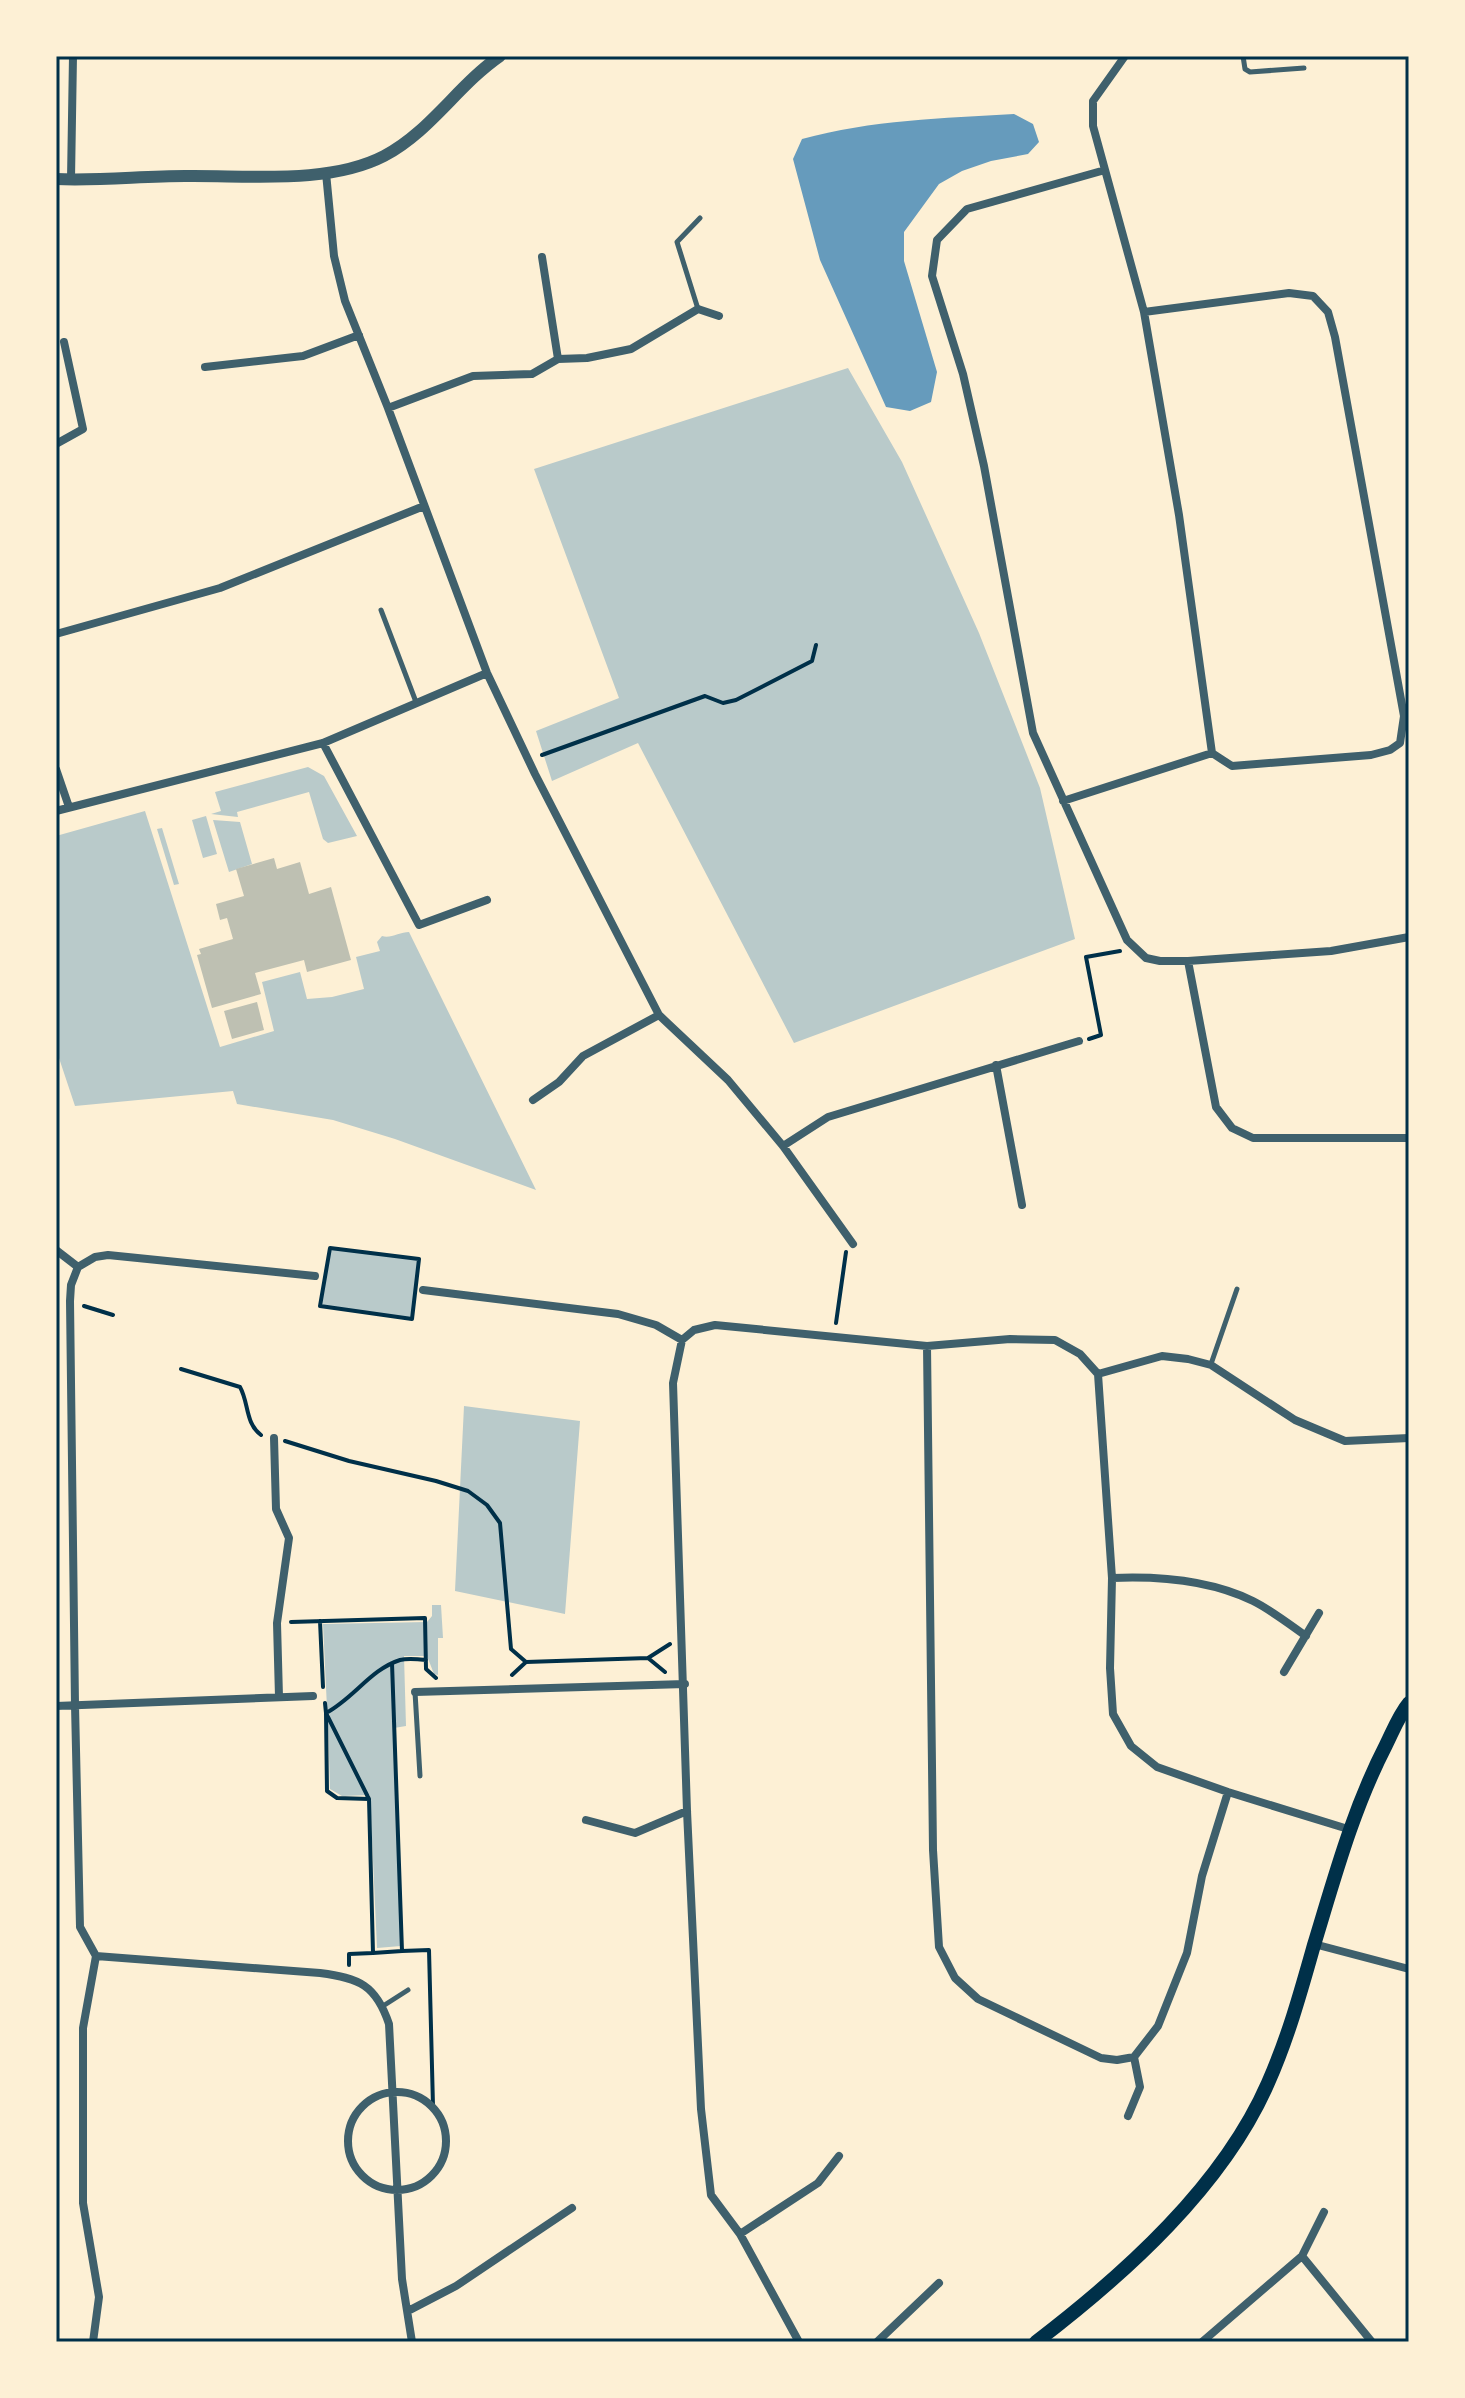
<svg xmlns="http://www.w3.org/2000/svg" width="1465" height="2398" font-family="Roboto,sans-serif">
<style>
.green{fill:#b9caca}
.water{fill:#669bbc}
.building{fill:#bec0b2}
.lines{fill:none;stroke-linecap:round;stroke-linejoin:round}
.path{stroke:#003049;stroke-width:4}
.service{stroke:#3f606c;stroke-width:5}
.minor{stroke:#3f606c;stroke-width:8}
.tertiary{stroke:#3f606c;stroke-width:12}
.secondary{stroke:#003049;stroke-width:14}
.neatline{fill:none;stroke:#003049;stroke-width:3}
</style>
<rect width="100%" height="100%" fill="#fdf0d5"/>
<path class="green" d="M848 368 902 462 979 633 1040 788 1075 939 794 1043 638 743 552 781 536 731 619 698 534 469Z
M308 767 324 776 357 836 328 843 323 839 309 792 237 812 238 817 211 814 221 811 215 792Z
M145 811 220 1047 274 1031 262 982 300 972 307 999 332 997 364 989 356 957 380 951 377 942 382 936C390 939 400 932 409 932L536 1190 395 1139 333 1120 237 1104 233 1091 75 1106 56 1049V836Z
M206 816 217 854 203 858 192 820Z
M213 820 240 822 252 864 229 872Z
M162 828 179 884 174 885 157 829Z
M330 1248 419 1259 412 1319 320 1306Z
M464 1406 580 1421 565 1614 455 1591Z
M432 1605H441L443 1638H438V1675L434 1674 427 1656H404L406 1726 394 1728 401 1946 377 1948 370 1795 342 1796 330 1789 328 1723 330 1716 327 1708 323 1624 427 1622 432 1616Z"/>
<path class="water" d="M1014 114 1033 124 1039 142 1028 154 991 161 962 171 939 184 904 232V261L937 372 931 402 910 411 886 407 820 260 793 159 802 139C871 120 944 118 1014 114Z"/>
<path class="building" d="M274 858 277 869 300 862 309 894 331 887 351 960 307 972 304 960 255 973 261 994 212 1008 197 955 201 954 199 949 233 939 227 918 220 920 216 904 244 896 236 869Z
M257 1002 264 1030 232 1039 224 1011Z"/>
<g class="lines">
<path class="path" d="M542 755 705 696 723 703 736 700 812 661 816 645
M1089 1039 1101 1035 1086 957 1120 951
M330 1248 419 1259 412 1319 320 1306Z
M84 1306 113 1315
M836 1323 846 1252
M181 1369 240 1387C249 1403 245 1423 261 1435
M285 1441 349 1461 436 1481 468 1491 487 1505 500 1523 511 1649 526 1662
M320 1621 323 1687
M291 1622 425 1618 426 1669 436 1678
M648 1658 670 1644
M392 1663 402 1951 429 1950 433 2106
M512 1675 526 1662 648 1658 665 1672
M325 1703 326 1713 369 1799 373 1953 349 1954V1965
M369 1799 337 1798 327 1791 326 1713C353 1699 371 1669 400 1660 408 1658 417 1659 426 1660
M373 1953 402 1951"/>
<path class="service" d="M1243 56 1245 69 1250 72 1304 68
M698 309 677 242 700 218
M381 610 416 702
M1211 1364 1237 1289
M415 1692 420 1776
M383 2006 408 1990"/>
<path class="minor" d="M1125 56 1093 101V126L1144 312 1179 515 1212 753
M1105 170 967 209 937 240 932 276 963 374 984 466 1033 733 1127 940 1146 958 1160 961H1188L1331 951 1409 937
M326 173 334 256 345 301 388 408 487 673 535 774 659 1015 728 1080 783 1146 853 1244
M71 179 73 56
M542 257 558 359
M1144 312 1289 293 1313 296 1328 312 1335 337 1404 716 1400 743 1390 750 1371 755 1232 766 1212 753
M205 367 303 356 359 335
M388 408 473 376 532 374 558 359 587 358 631 349 698 309 719 316
M56 444 83 429 64 342
M56 634 220 588 424 506
M323 743 419 925 487 900
M56 769 69 807
M1063 801 1212 753
M56 811 323 743 487 673
M1188 961 1216 1107 1232 1128 1253 1138H1409
M996 1065 1022 1205
M533 1100 559 1082 583 1056 659 1015
M783 1146 828 1117 1079 1041
M56 1250 78 1267
M78 1267 71 1285 70 1301 75 1705 80 1927 96 1956 83 2028V2203L99 2297 93 2342
M78 1267 95 1257 108 1255 315 1276
M423 1290 618 1314 656 1325 682 1340 694 1330 715 1325 927 1346 1010 1339 1055 1340 1080 1354 1098 1374
M682 1340 673 1383 687 1811 701 2109 711 2195 740 2234 799 2342
M927 1346 933 1850 939 1947 955 1978 978 1999 1101 2058 1117 2060 1134 2057
M1098 1374 1112 1578 1110 1668 1113 1714 1131 1746 1157 1767 1228 1792 1348 1829
M1098 1374 1162 1356 1188 1359 1211 1365 1295 1420 1345 1441 1409 1438
M274 1438 276 1509 289 1538 277 1623 279 1697
M1112 1578C1159 1576 1210 1580 1253 1601 1271 1610 1289 1624 1306 1636
M1284 1672 1319 1613
M415 1692 685 1684
M56 1706 313 1696
M586 1820 635 1833 687 1811
M1314 1944 1409 1969
M96 1956 320 1973C359 1978 376 1985 389 2024L402 2279 412 2342
M348 2141a49 49 0 1 1 98 0a49 49 0 1 1-98 0Z
M1128 2116 1140 2087 1134 2057 1158 2026 1187 1953 1202 1876 1228 1792
M740 2234 818 2183 839 2156
M1302 2256 1324 2212
M408 2311 456 2286 572 2208
M877 2342 939 2283
M1202 2342 1302 2256 1372 2342"/>
<path class="tertiary" d="M56 179C99 181 142 176 185 176 247 175 328 185 384 156 430 132 458 85 500 56"/>
<path class="secondary" d="M1036 2342C1125 2274 1223 2186 1268 2083 1288 2038 1301 1991 1314 1945 1335 1876 1353 1809 1386 1745 1393 1731 1399 1715 1409 1703"/>
</g>
<rect width="1465" height="2398" fill="none" stroke="#fdf0d5" stroke-width="116"/>
<rect x="58" y="58" width="1349" height="2282" class="neatline"/>
</svg>
